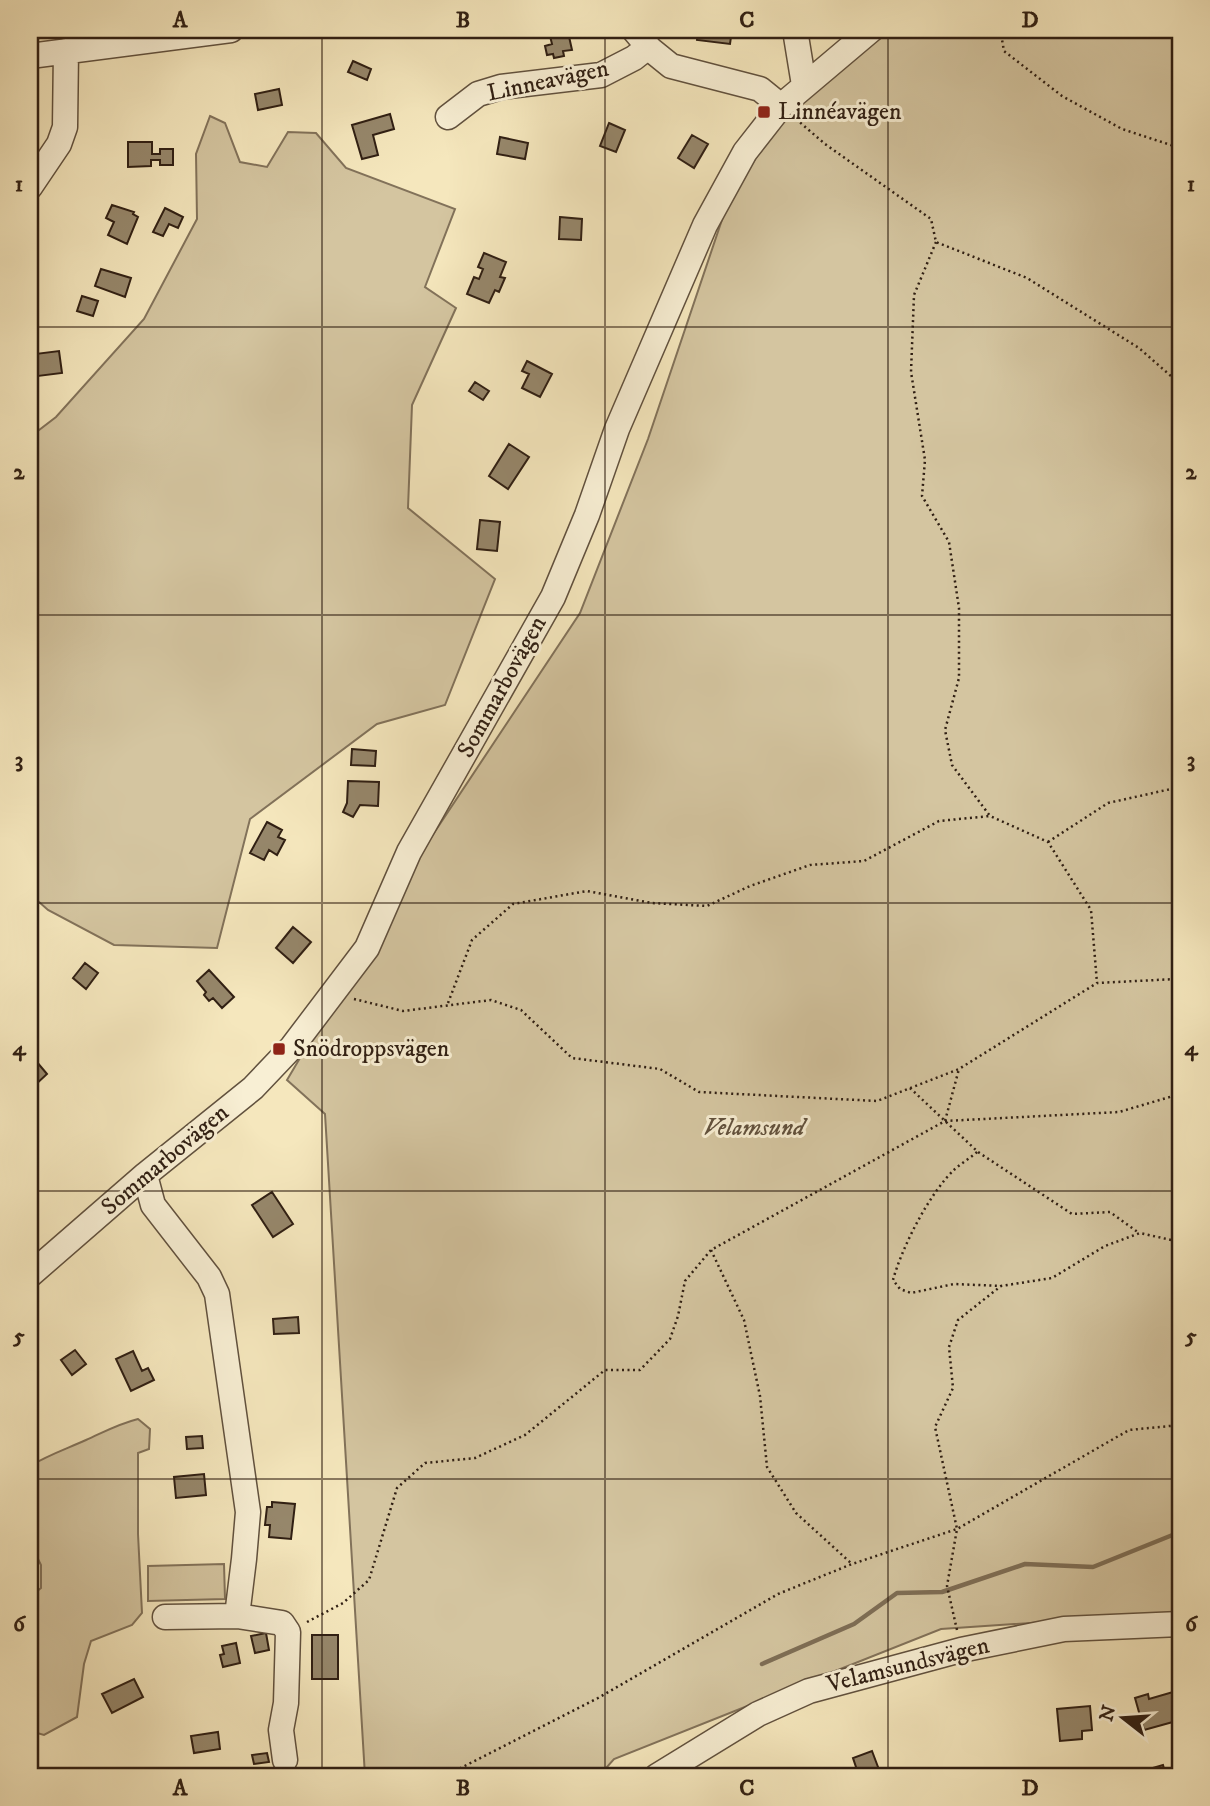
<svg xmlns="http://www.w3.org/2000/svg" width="1210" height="1806" font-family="'IM FELL DW Pica',serif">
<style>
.green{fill:#d4c5a0;stroke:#82725a;stroke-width:2}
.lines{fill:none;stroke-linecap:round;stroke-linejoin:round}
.stream{stroke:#7e6e56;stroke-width:4.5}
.building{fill:#96876b;stroke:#301f13;stroke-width:2}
.minor-casing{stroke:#61513e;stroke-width:27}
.path{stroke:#301f13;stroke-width:2.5;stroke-dasharray:2 3.5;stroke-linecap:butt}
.minor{stroke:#f8efd4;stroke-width:24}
.grid{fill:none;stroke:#301f13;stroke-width:2;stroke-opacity:0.55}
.poi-dot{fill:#8f2418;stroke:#f8efd4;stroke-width:2.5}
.labels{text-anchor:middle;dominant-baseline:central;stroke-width:6;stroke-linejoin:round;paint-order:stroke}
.street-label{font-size:24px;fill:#301f13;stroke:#f8efd4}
.poi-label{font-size:24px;fill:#301f13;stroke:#f8efd4;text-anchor:start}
.park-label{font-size:24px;font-style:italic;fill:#61513d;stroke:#f8efd4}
.neatline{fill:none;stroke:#301f13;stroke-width:2.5}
.grid-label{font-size:23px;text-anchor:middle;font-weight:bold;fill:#301f13}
</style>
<rect width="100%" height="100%" fill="#f5e7bd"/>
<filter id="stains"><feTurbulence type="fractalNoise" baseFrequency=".00286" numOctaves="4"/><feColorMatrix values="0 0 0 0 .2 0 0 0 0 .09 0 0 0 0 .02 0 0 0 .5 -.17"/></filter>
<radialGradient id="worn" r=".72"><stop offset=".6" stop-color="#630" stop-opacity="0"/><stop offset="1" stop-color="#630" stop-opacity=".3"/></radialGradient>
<path class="green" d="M887 30H1180V1613L941 1629 614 1759 599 1776H365L325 1114 287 1080 426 845 580 613 648 439 728 202 780 120Z
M210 116 225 123 240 162 267 167 288 132 316 133 346 168 455 209 425 287 456 308 412 405 408 508 495 579 445 705 377 724 250 819 217 948 114 945 48 910 30 894V437L56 417 144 319 197 219 196 154Z
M138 1419 150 1429 149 1449 138 1453V1534L142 1613 132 1625 91 1641 84 1664 77 1717 44 1735 30 1731V1597L41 1588V1565L30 1543V1466C48 1455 66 1449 86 1440 104 1432 118 1424 138 1419Z
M224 1564 225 1599 148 1601V1566Z"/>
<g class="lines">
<path class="stream" d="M762 1664 854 1624 897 1593 942 1592 1025 1564 1093 1567 1180 1532"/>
</g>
<path class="building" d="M698 30H732L730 44 697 40Z
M568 32 572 50 563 51 564 56 554 58 553 54 547 55 545 46 552 44 550 36Z
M353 61 371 69 367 80 348 72Z
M279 89 282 105 258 110 255 94Z
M390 114 394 129 373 135 378 155 362 159 352 125Z
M609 123 625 130 616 152 600 146Z
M692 135 708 144 694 168 678 158Z
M500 137 528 143 525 159 497 154Z
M128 142H152V154H160V149H173V165H160V160H151V166L128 167Z
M112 205 134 212 133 214 138 217 127 244 108 235 114 222 106 218Z
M165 208 183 217 178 228 169 224 163 236 153 232Z
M560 217 582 219 581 240 559 239Z
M484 253 506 262 500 277 505 278 499 292 495 290 489 303 467 294 474 277 479 279 483 269 478 267Z
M101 269 131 278 125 297 95 286Z
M82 296 98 301 93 316 77 311Z
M59 351 62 373 38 376 35 354Z
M527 361 552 374 540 397 522 388 529 374 522 371Z
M475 382 489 391 483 400 469 391Z
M509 444 529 457 508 489 489 476Z
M480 520 500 522 497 551 477 549Z
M352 749 376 751 375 766 351 765Z
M348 781 379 782 378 806 360 805 353 817 343 812 347 803Z
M267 822 282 830 278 837 285 840 277 855 269 850 264 860 250 853Z
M293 927 311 942 293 963 276 948Z
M85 963 98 973 86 989 73 978Z
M209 970 234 997 222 1008 213 998 209 1001 204 995 206 992 197 981Z
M31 1055 47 1074 33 1087 30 1083Z
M272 1192 293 1224 273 1237 252 1205Z
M298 1317 299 1333 274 1334 273 1319Z
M75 1350 86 1364 72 1375 61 1360Z
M133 1351 142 1371 148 1368 154 1380 131 1391 116 1359Z
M202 1436 203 1448 187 1449 186 1437Z
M204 1474 206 1495 176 1498 174 1477Z
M272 1502 295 1504 291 1539 269 1537 270 1525H265L267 1507H272Z
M266 1633 269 1650 255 1653 251 1636Z
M312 1635H338V1679H312Z
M236 1643 240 1663 223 1667 220 1655 224 1654 222 1646Z
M134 1679 143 1697 112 1713 102 1694Z
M1173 1692 1180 1720 1144 1730 1135 1698 1148 1694 1149 1699Z
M1090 1706 1092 1730 1082 1731V1739L1060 1741 1057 1709Z
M218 1732 220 1749 194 1753 191 1736Z
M872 1751 881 1775 859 1776 853 1758Z
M267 1753 269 1762 254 1764 252 1755Z
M1163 1765 1166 1776H1148L1146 1770Z"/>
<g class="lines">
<g class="minor-casing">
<path id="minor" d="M634 30 650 49 671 66 760 89 781 106
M795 30 804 85
M30 56 231 30
M448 117 478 94 501 87 601 75 634 58 648 47
M30 187 59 144 65 127 66 51
M145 1175 153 1205 209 1277 217 1294 248 1512 244 1559 237 1616 165 1617
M30 1275 145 1175 253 1088 292 1047 367 948 409 852 553 597 587 515 617 429 705 225 745 152 781 106 871 30
M237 1616 282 1623 288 1632 286 1703 281 1730 285 1760
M657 1776 758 1714 809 1691 961 1650 1064 1629 1180 1624"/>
</g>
<path class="path" d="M1003 30 1001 34 1004 51 1062 96 1122 129 1180 148
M796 119 825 144 931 219 936 242 1027 278 1139 348 1180 384
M936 242 914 295 911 372 925 460 922 496 949 542 959 608V678L945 730 952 765 990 816 1048 842 1091 910 1097 983
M1048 842 1108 803 1180 787
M354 999 403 1011 491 1000 521 1010 572 1058 660 1069 699 1092 877 1101 959 1069 1097 983 1176 979 1180 976
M448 1003 472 940 513 904 587 891 652 903 707 906 750 886 810 865 864 861 939 821 990 816
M910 1088 978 1152 1072 1214 1110 1212 1139 1233
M945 1121 1119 1112 1180 1094
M977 1152C970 1158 962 1163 955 1169 930 1192 902 1247 893 1280L900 1289 911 1293 954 1284 1001 1286
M711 1250 744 1320 760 1396 767 1467 796 1513 852 1564
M307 1622 343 1603 369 1580 397 1488 425 1463 475 1458 525 1435 605 1370H640L670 1339 678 1316 685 1281 711 1250 945 1121 959 1069
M957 1630 947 1586 957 1529 935 1427 953 1388 949 1347 958 1320 1001 1286 1052 1278 1105 1246 1140 1233 1180 1242
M445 1776 598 1698 778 1594 852 1564 957 1529 1129 1430 1180 1425"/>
<use href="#minor" class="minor"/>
</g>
<path class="grid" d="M322 30V1776M605 30V1776M888 30V1776M30 327H1180M30 615H1180M30 903H1180M30 1191H1180M30 1479H1180"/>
<g class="poi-dot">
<rect x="757" y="105" width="14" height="14" rx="3.5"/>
<rect x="272" y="1042" width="14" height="14" rx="3.5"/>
</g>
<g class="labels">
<g class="street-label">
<text transform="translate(548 81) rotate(-12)">Linneavägen</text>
<text transform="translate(502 687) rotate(-61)">Sommarbovägen</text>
<text transform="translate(165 1160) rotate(-40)">Sommarbovägen</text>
<text transform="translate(908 1665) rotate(-14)">Velamsundsvägen</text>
</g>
<g class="poi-label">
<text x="778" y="112">Linnéavägen</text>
<text x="293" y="1049">Snödroppsvägen</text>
</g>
<g class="park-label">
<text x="754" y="1128">Velamsund</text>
</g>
</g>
<rect width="1210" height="1806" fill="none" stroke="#f5e7bd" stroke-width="77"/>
<g transform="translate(1123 1718) rotate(287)" stroke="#f8efd4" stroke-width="5" paint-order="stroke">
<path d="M0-5L12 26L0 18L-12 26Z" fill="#301f13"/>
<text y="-10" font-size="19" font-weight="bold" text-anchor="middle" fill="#301f13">N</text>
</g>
<rect x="38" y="38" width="1134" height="1730" class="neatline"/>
<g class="grid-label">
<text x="180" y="27">A</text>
<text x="463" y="27">B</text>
<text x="747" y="27">C</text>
<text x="1030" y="27">D</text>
<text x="19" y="191">1</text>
<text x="1191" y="191">1</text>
<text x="19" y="479">2</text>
<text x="1191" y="479">2</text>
<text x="19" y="767">3</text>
<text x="1191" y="767">3</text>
<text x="19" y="1055">4</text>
<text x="1191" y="1055">4</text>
<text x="19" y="1343">5</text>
<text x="1191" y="1343">5</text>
<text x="19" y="1631">6</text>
<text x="1191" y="1631">6</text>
<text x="180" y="1795">A</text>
<text x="463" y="1795">B</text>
<text x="747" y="1795">C</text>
<text x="1030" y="1795">D</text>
</g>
<rect width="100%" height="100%" filter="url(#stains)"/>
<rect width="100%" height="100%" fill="url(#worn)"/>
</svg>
